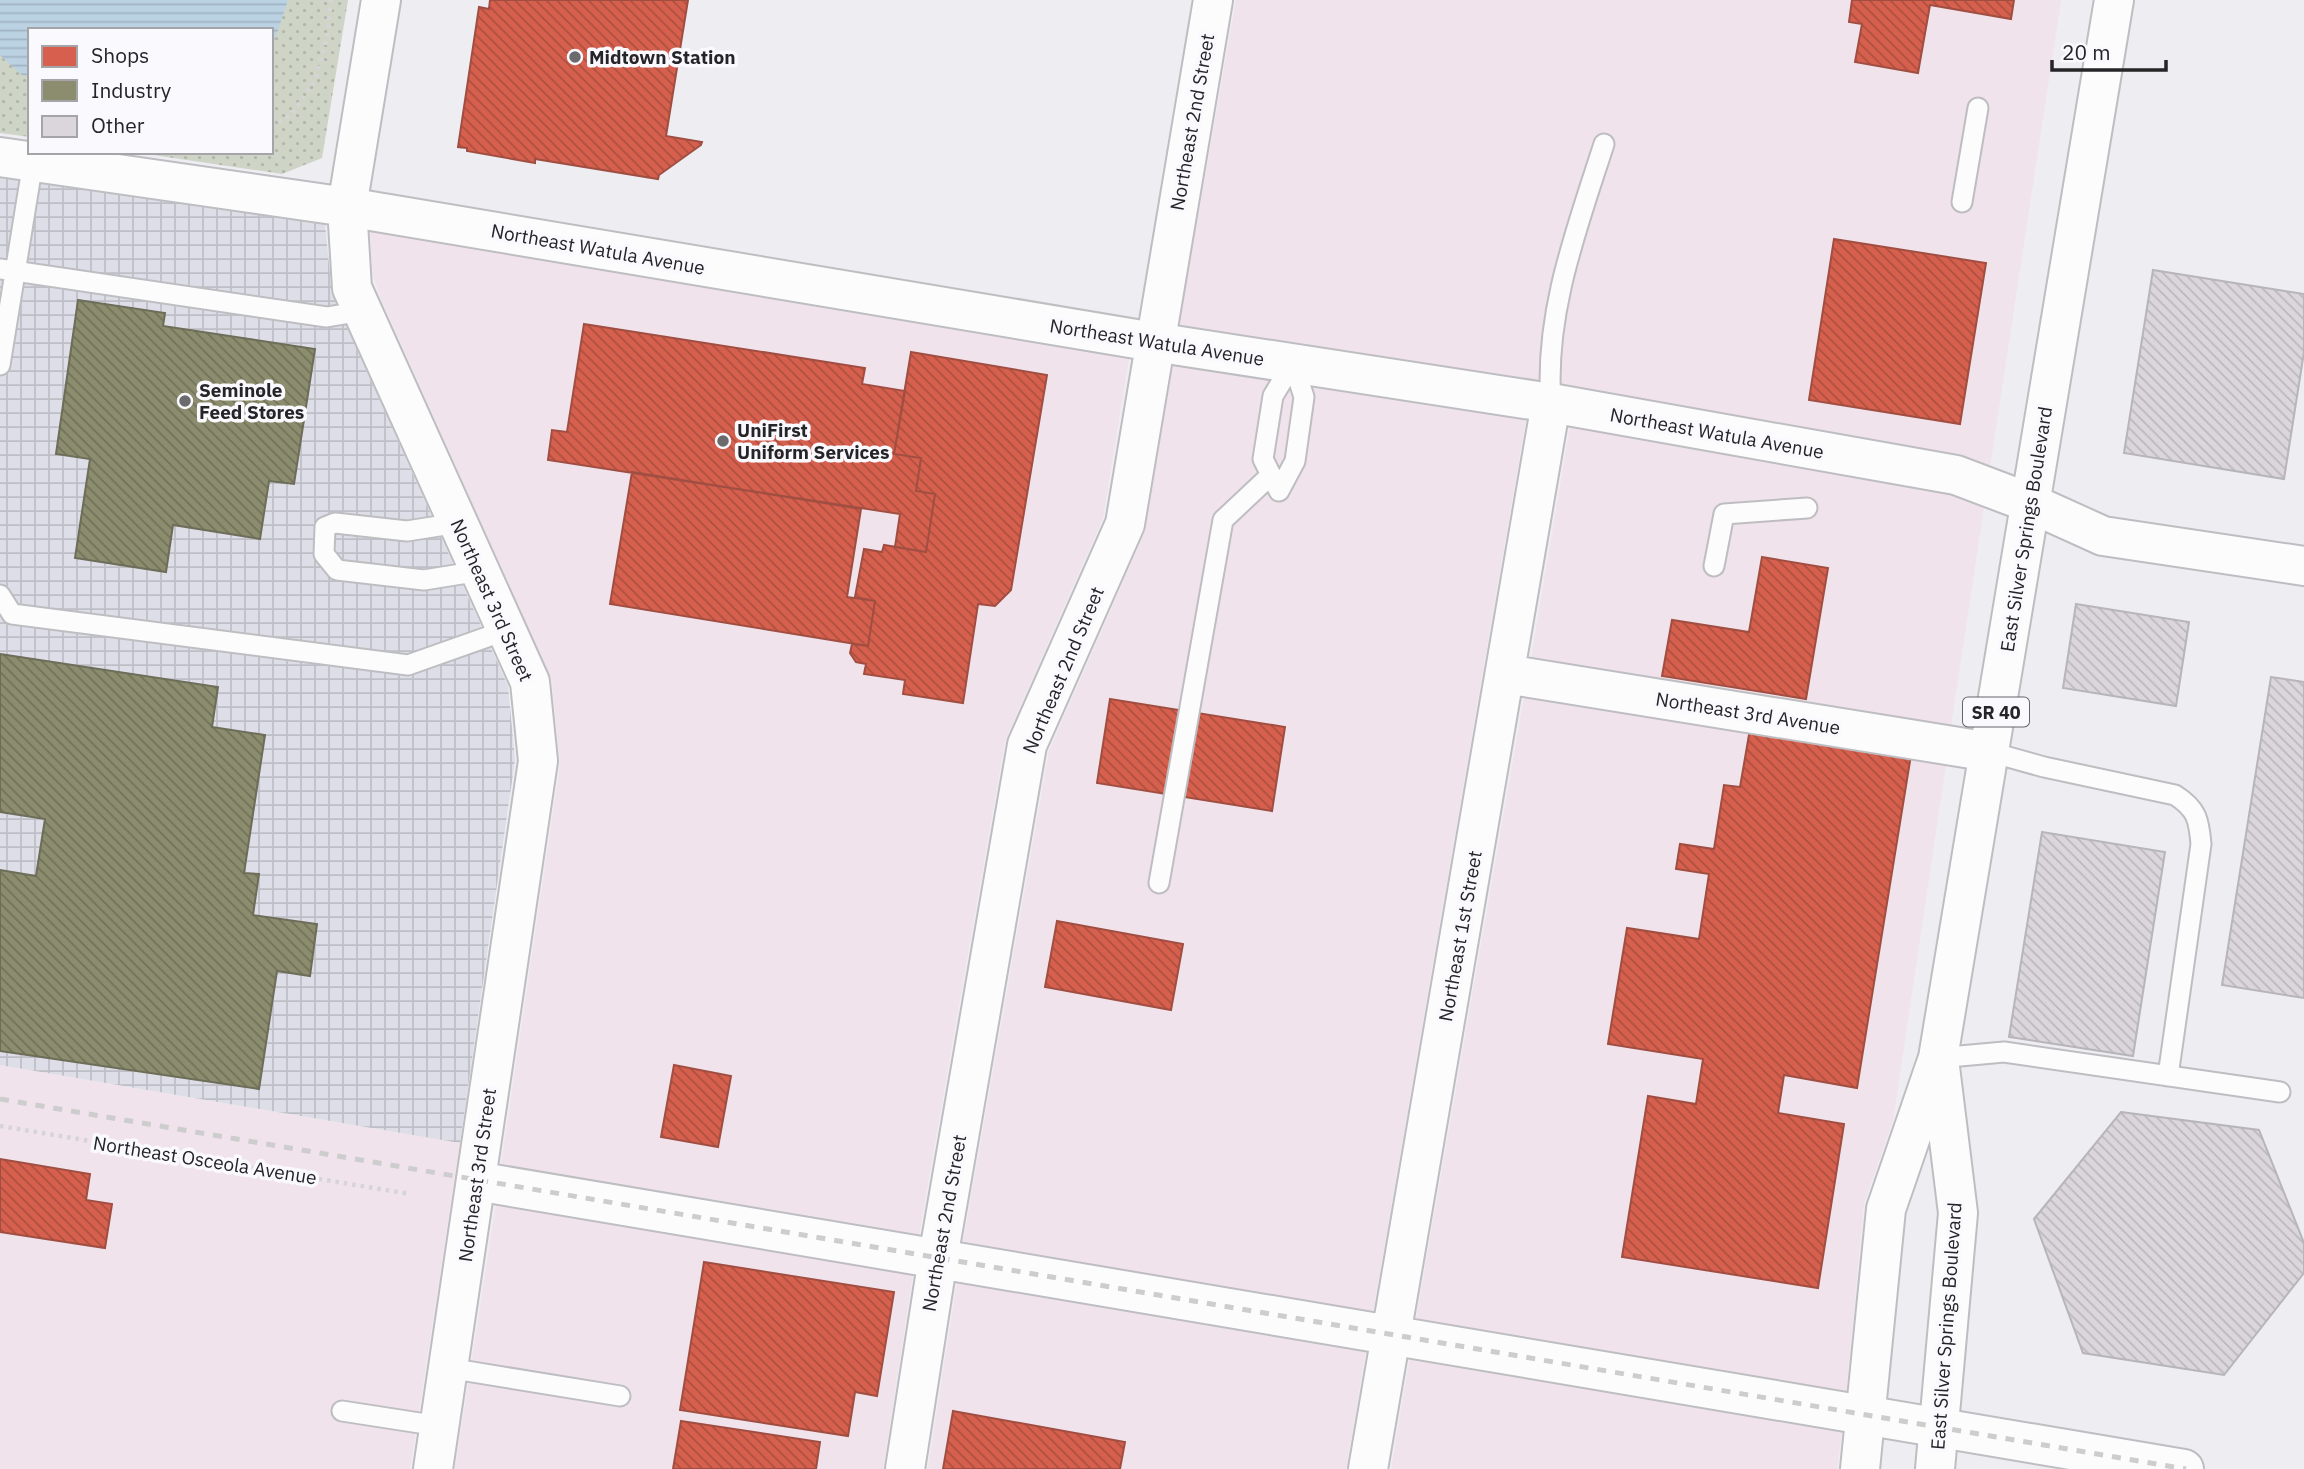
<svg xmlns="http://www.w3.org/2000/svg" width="2304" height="1469" font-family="'IBM Plex Sans',sans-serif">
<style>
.commercial{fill:#f1e3eb}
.industrial{fill:url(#industrial-grid)}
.grass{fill:url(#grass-dots)}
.water{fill:url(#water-rules)}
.shops{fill:url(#shops-back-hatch);stroke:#a14e42;stroke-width:2}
.industry{fill:url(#industry-back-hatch);stroke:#6d6d59;stroke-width:2}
.building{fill:url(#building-back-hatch);stroke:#b7b5b9;stroke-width:2}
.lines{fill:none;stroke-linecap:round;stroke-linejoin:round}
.lane-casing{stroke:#bebec2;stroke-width:23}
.street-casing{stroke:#bebec2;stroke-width:42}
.secondary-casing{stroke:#bebec2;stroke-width:42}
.primary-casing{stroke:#bebec2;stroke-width:42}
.path{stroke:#d5d5d6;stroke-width:4.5;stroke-dasharray:3.5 5;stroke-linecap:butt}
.lane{stroke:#fcfcfd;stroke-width:19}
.street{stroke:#fcfcfd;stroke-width:38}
.secondary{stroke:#fcfcfd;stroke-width:38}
.primary{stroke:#fcfcfd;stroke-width:38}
.rail{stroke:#cdcdce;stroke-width:5;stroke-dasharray:9 9;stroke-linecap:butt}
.poi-dot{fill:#6b6b6e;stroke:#faf9fe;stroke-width:2.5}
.labels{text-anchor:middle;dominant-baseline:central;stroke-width:7;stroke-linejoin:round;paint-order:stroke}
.shield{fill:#faf9fe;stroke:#656568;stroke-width:2}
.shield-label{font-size:18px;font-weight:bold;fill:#252527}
.poi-label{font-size:19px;font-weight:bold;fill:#252527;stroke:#faf9fe;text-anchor:start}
.street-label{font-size:19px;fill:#252527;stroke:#faf9fe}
</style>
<defs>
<pattern id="industrial-grid" width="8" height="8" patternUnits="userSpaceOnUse" patternTransform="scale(1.75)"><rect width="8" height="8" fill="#dedee8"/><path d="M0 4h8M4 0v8" fill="none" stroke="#bebec7"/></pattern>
<pattern id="grass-dots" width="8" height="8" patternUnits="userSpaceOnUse" patternTransform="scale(1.75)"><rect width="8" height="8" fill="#ced4c6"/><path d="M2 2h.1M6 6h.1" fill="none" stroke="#b1b6aa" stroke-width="1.8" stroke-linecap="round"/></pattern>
<pattern id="water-rules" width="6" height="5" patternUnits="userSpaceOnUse" patternTransform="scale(1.75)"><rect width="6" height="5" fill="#bbd2e3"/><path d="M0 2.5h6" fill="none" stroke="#a1b4c3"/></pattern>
<pattern id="shops-back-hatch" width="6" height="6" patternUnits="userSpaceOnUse" patternTransform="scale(1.75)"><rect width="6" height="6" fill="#d6604d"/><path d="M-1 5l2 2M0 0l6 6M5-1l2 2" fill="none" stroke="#ad4f40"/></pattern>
<pattern id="industry-back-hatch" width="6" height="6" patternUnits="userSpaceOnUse" patternTransform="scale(1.75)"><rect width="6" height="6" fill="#8c8c6e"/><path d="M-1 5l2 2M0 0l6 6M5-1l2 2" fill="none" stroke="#72725a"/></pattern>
<pattern id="building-back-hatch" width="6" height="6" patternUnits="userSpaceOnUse" patternTransform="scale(1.75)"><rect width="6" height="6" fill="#dbd5dc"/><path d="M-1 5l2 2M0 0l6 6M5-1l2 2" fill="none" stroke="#bcb7bd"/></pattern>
</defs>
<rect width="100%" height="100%" fill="#ededf2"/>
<path class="commercial" d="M1236 0H2061L1990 467 1960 456 1577 388 1179 326Z
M370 231 1129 358 1103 518 1005 741 919 1235 501 1165 560 765 552 681 381 299 373 275Z
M1173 365 1526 419 1373 1312 963 1243 1049 751 1145 532Z
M1570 426 1950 494 1984 507 1951 726 1531 658Z
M1524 697 1946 764 1893 1121 1864 1203 1846 1392 1416 1319Z
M0 1065 460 1143 410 1469H0Z
M496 1204 913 1274 883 1469H455Z
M957 1281 1366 1350 1346 1469H928Z
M1410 1357 1842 1431 1837 1469H1391Z"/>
<path class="industrial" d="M0 177 325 224 332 294 508 686 515 760 460 1143 0 1065Z"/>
<path class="grass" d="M0 0H348L322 158 282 174 133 152H271V30H30V137L0 133Z"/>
<path class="water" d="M0 0H288L275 39 271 43V30H30V76L22 75 0 55Z"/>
<path class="shops" d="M490 0H688L666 136 702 142 701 145 659 175 658 179 535 159V163L467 151V148L458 147 479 7 489 9Z
M1852 0H2014L2011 19 1930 5 1918 73 1855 62 1862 24 1849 22Z
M1834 239 1986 263 1960 424 1809 400Z
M584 324 865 368 862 384 905 391 894 454 921 458 916 491 935 494 926 552 895 547 900 514 548 460 552 430 567 432Z
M911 352 1047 375 1011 590 995 606 978 604 963 703 903 694 905 680 864 674 866 664 856 662 850 653 852 644 868 646 875 601 855 597 864 549 882 552 884 545 926 552 935 494 916 491 921 458 894 454Z
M632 472 861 509 847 597 875 601 868 646 610 604Z
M1762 557 1828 568 1806 699 1662 676 1672 620 1749 632Z
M1110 699 1285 727 1272 811 1097 783Z
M1750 729 1911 755 1857 1088 1784 1075 1778 1113 1844 1124 1818 1288 1622 1257 1648 1096 1696 1104 1703 1059 1608 1044 1627 928 1699 939 1709 874 1676 869 1680 844 1714 849 1724 785 1740 787Z
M1057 921 1183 944 1171 1010 1045 987Z
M674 1065 731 1076 718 1147 661 1137Z
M0 1159 90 1174 86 1200 112 1204 105 1248 0 1232Z
M704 1262 894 1292 877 1396 855 1392 848 1436 680 1410Z
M953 1411 1125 1442 1120 1469H943Z
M681 1421 820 1442 816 1469H673Z"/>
<path class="industry" d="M78 300 165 313 163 326 315 349 294 484 269 481 260 539 173 525 166 572 75 558 90 459 56 454Z
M0 654 218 687 212 727 265 735 244 873 259 874 253 915 317 924 310 976 277 971 259 1089 0 1051V870L36 876 45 819 0 812Z"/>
<path class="building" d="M2153 270 2304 294V352L2284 479 2124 453Z
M2076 604 2189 622 2176 706 2063 688Z
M2271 677 2304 682V998L2222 985Z
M2042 832 2165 852 2133 1056 2009 1037Z
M2121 1112 2259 1130 2304 1243V1273L2224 1375 2083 1353 2034 1219Z"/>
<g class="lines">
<g class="lane-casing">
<path id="lane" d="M1962 202 1978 108
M0 269 327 317 362 311
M1293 363 1304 397 1295 461 1279 491 1263 459 1273 396Z
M0 365 33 162
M1551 403C1544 314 1577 228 1604 144
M458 523 407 531 335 523 325 527 324 554 337 570 424 580 480 571
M1714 566 1724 514 1807 508
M0 595 12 614 408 665 507 630
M1990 752 2044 767 2175 795C2197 809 2199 820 2201 844L2168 1076
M1159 883 1223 520 1271 475
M1938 1058 2004 1052 2280 1092
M448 1368 620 1396
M342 1411 439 1426"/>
</g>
<g class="street-casing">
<path id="street" d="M1506 674 1990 752
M476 1181 2184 1469
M905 1469 938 1258 1027 745 1125 524 1213 0
M1368 1469 1551 403"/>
</g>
<g class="secondary-casing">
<path id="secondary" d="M381 0 347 207 352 288 530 682 538 761 433 1469
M0 157 347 207 1154 342 1551 403 1956 475 2030 503 2103 536 2304 566"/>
</g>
<g class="primary-casing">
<path id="primary" d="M1860 1469 1886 1209 1938 1058 2114 0
M1935 1469 1958 1213 1940 1067"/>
</g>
<path class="path" d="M271 126 291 115 315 81 327 37 331 0
M0 1126 410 1194"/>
<use href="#lane" class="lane"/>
<use href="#street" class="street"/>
<use href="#secondary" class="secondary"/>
<use href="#primary" class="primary"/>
<path class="rail" d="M0 1099 2186 1469"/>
</g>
<g class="poi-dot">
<circle cx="575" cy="57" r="7"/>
<circle cx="185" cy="401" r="7"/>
<circle cx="723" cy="441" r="7"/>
</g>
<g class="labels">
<rect class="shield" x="1963" y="697.5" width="66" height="29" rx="5"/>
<g class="shield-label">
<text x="1996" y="712">SR 40</text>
</g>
<g class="poi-label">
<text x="589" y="57">Midtown Station</text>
<text x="199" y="390">Seminole<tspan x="199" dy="22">Feed Stores</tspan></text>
<text x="737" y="430">UniFirst<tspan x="737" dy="22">Uniform Services</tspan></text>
</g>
<g class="street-label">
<text transform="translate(1192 122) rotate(-80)">Northeast 2nd Street</text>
<text transform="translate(598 249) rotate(10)">Northeast Watula Avenue</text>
<text transform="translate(1157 342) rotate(9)">Northeast Watula Avenue</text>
<text transform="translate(1717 433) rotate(10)">Northeast Watula Avenue</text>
<text transform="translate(2026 529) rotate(-81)">East Silver Springs Boulevard</text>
<text transform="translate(492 600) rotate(66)">Northeast 3rd Street</text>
<text transform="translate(1063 670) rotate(-67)">Northeast 2nd Street</text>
<text transform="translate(1748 713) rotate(9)">Northeast 3rd Avenue</text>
<text transform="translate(1460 936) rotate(-80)">Northeast 1st Street</text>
<text transform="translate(205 1160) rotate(9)">Northeast Osceola Avenue</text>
<text transform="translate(477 1175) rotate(-82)">Northeast 3rd Street</text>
<text transform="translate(944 1223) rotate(-80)">Northeast 2nd Street</text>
<text transform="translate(1946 1326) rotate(-86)">East Silver Springs Boulevard</text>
</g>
</g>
<rect x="28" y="28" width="245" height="126" fill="#faf9fe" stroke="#a5a4a8" stroke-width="2"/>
<rect x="42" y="46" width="35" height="21" fill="#d6604d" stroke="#a5a4a8" stroke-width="2"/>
<text x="91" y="63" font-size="21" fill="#252527">Shops</text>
<rect x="42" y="80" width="35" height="21" fill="#8c8c6e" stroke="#a5a4a8" stroke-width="2"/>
<text x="91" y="98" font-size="21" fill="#252527">Industry</text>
<rect x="42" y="116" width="35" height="21" fill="#dbd5dc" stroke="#a5a4a8" stroke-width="2"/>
<text x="91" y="133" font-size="21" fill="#252527">Other</text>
<path d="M2052 60v10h114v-10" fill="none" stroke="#252527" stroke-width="3.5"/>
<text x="2062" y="60" font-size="21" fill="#252527" stroke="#faf9fe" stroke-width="5" paint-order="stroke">20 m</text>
</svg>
